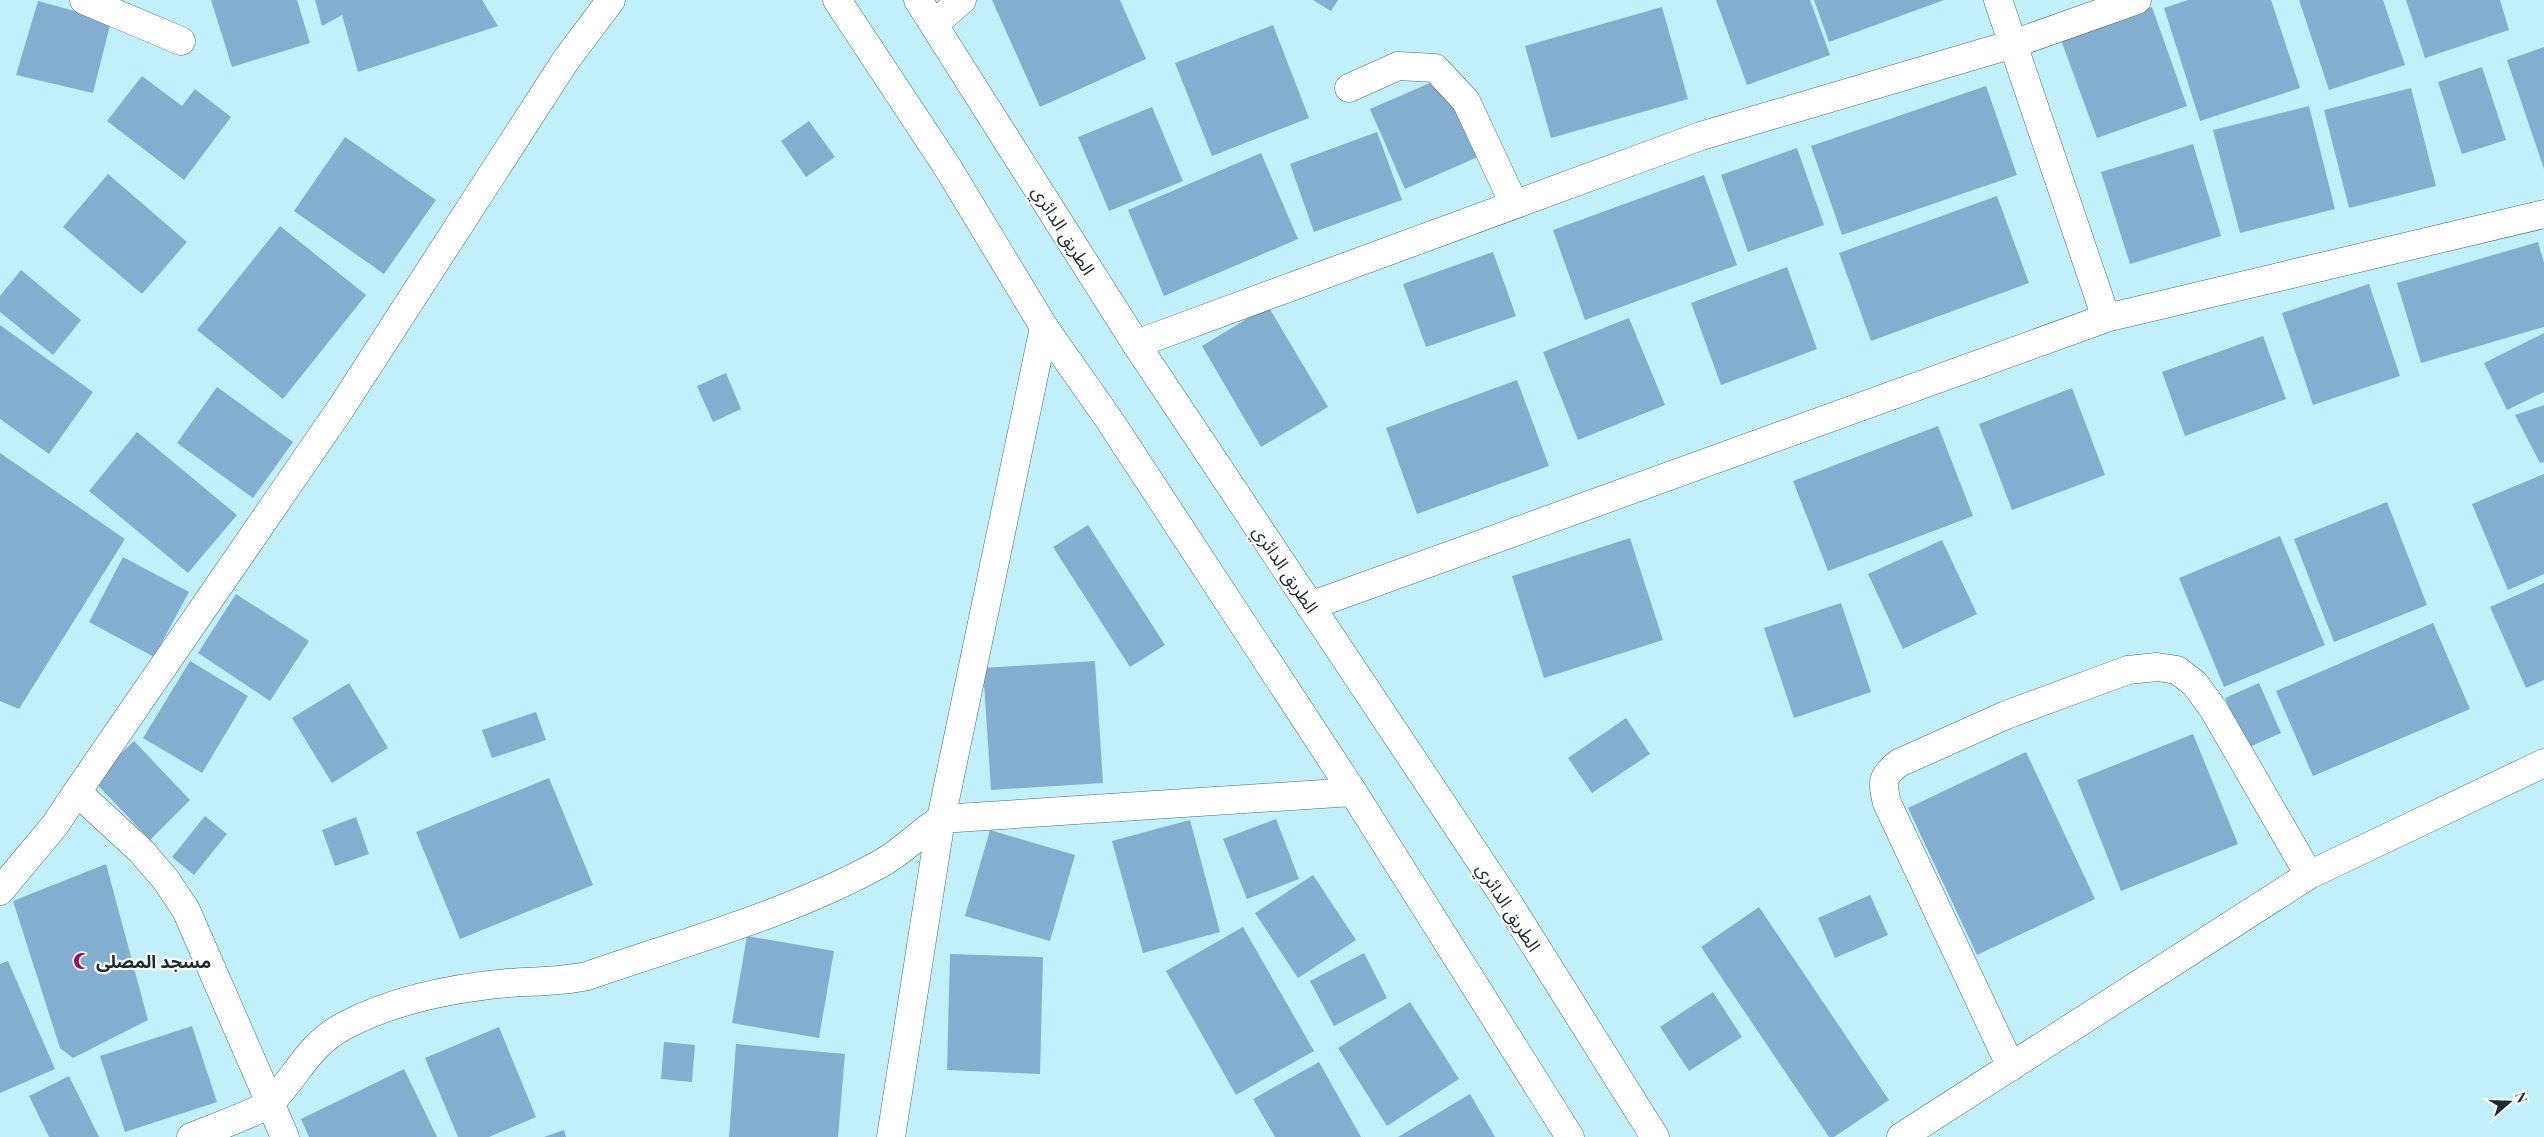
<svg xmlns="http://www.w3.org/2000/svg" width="2544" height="1137" font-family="'Playfair Display','Noto Sans Arabic',serif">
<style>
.building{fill:#83aed0}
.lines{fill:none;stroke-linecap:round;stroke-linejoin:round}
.minor-casing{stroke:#436c76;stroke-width:29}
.primary-casing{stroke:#436c76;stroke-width:29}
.minor{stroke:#fff;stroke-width:28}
.primary{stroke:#fff;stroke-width:28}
.labels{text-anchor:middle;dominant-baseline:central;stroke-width:4.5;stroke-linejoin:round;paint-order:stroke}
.street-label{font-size:18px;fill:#1b2c30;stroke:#fff}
.poi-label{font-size:18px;font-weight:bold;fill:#1b2c30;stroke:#fff;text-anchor:start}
</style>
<rect width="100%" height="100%" fill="#c2f0fa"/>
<path class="building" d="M211 0H297L310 43 232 67Z
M315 0H482L498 26 358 72 342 15 322 26Z
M992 0H1120L1146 59 1040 107Z
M1313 0H1338L1331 11Z
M1716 0H1810L1830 55 1747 85Z
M1814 0H1944L1829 42Z
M2188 0H2271L2300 88 2200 121 2164 8Z
M2299 0H2383L2405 65 2329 90Z
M2406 0H2500L2509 30 2425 58Z
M38 1 111 21 93 93 16 75Z
M1662 7 1688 99 1551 138 1525 46Z
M2152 7 2187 106 2097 138 2061 40Z
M1273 25 1309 118 1212 156 1175 63Z
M2544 47V169L2507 60Z
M2482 67 2506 140 2462 154 2438 82Z
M142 76 182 106 195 89 231 117 184 180 107 121Z
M1446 76 1480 156 1405 189 1370 109Z
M1986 86 2017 175 1842 235 1811 146Z
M2411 88 2436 186 2349 208 2324 110Z
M2309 106 2335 209 2240 233 2213 130Z
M1152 107 1183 181 1109 211 1078 137Z
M809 121 835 157 806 177 781 141Z
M1377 132 1402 200 1314 232 1290 164Z
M345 137 436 200 384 274 294 211Z
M2193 144 2221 236 2130 264 2101 172Z
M1797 148 1824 225 1748 252 1721 175Z
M1261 153 1298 239 1164 296 1128 210Z
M108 174 187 242 142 294 63 227Z
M1704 175 1737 265 1585 320 1553 230Z
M1997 196 2029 283 1871 341 1839 253Z
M280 226 366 295 283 399 197 330Z
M2538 242 2544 263V327L2421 363 2397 283Z
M1493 252 1516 316 1426 347 1403 284Z
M1787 267 1817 349 1721 385 1691 303Z
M21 270 81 320 53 355 0 312V296Z
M2369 284 2400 376 2313 405 2282 313Z
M1268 306 1328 407 1261 447 1202 346Z
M1629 318 1665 405 1578 440 1543 352Z
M0 325 93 392 49 454 0 419Z
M2544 333V392L2507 410 2484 363Z
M2263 336 2286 399 2185 436 2162 372Z
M726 373 741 409 713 422 697 386Z
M1517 380 1549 466 1417 514 1386 428Z
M217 387 293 442 253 498 177 443Z
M2072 388 2105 475 2012 510 1979 424Z
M2544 405V462L2540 463 2515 415Z
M1938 426 1973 516 1828 571 1793 481Z
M137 432 237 515 188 573 89 491Z
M0 453 125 539 19 709 0 701Z
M2544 474V574L2508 590 2472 504Z
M2387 502 2427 605 2334 642 2294 539Z
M1088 525 1165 645 1130 667 1053 547Z
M2280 536 2325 645 2224 687 2179 578Z
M1630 538 1663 640 1544 678 1512 576Z
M1942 540 1977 614 1903 649 1868 574Z
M123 557 189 592 154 657 89 622Z
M2544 583V680L2526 688 2490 607Z
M236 594 309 641 270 701 198 653Z
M1841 603 1871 692 1794 718 1764 628Z
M2433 623 2470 709 2313 776 2276 691Z
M190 661 248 696 202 773 143 738Z
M1095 661 1103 783 991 790 983 668Z
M349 683 388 748 332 783 292 718Z
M2259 683 2281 733 2247 748 2225 698Z
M536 712 546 740 492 758 482 730Z
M1626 718 1650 754 1592 793 1568 758Z
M2193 734 2238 844 2121 891 2077 780Z
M134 741 190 800 150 840 93 780Z
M2026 752 2095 899 1977 955 1908 808Z
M549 778 593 885 460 939 416 832Z
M205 816 227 834 194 875 172 857Z
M356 817 369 854 335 866 322 830Z
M1276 819 1299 879 1247 899 1223 839Z
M1190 820 1220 932 1143 953 1112 841Z
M990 830 1075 855 1050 941 965 916Z
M106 864 148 1020 73 1058 60 1048 13 901Z
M1313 875 1356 940 1298 978 1255 913Z
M1870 895 1888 935 1835 958 1818 918Z
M1759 907 1889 1100 1834 1137H1829L1701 947Z
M1243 927 1314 1051 1236 1095 1166 971Z
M747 936 834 951 819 1038 732 1023Z
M1364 953 1387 998 1334 1026 1310 981Z
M950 954 1043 957 1040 1074 947 1070Z
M8 961 55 1069 0 1093V964Z
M1713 992 1742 1037 1689 1071 1660 1027Z
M1410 1002 1459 1079 1387 1126 1338 1048Z
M192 1026 217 1102 125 1132 100 1056Z
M499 1027 536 1117 489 1137H458L425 1058Z
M664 1042 695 1045 692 1082 661 1079Z
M736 1044 845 1054 838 1137H729Z
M1319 1062 1361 1137H1275L1253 1099Z
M404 1069 437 1137H309L301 1119Z
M69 1076 99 1137H49L29 1096Z
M1470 1094 1495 1137H1398Z
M564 1130 566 1137H544Z"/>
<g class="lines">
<g class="minor-casing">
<path id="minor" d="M84 0 181 41
M1998 0 2106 318
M934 24 962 0
M1349 88 1398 66 1435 68 1466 101 1514 204
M1136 344 1701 136 2013 44 2137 0
M1310 606 2106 318 2544 214
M77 792 341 408 566 60 611 0
M0 891 55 825 77 792 141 851 166 880 186 910 285 1137
M2011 1067 1887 803C1882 782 1881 777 1899 763L2006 715 2128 670 2157 667 2177 670 2195 684 2214 710 2309 875
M191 1137C206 1131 263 1110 271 1102 298 1075 307 1046 344 1026 393 1000 453 988 508 983 535 981 560 982 587 976 685 942 789 914 880 864 905 850 918 834 941 819L1353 792
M891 1137 941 819 1044 327
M1901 1137 2309 875 2544 763"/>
</g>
<g class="primary-casing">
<path id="primary" d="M837 0 948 168 1044 327 1108 418 1353 792 1570 1137
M918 0 1136 344 1507 901 1655 1137"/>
</g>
<use href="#minor" class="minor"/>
<use href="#primary" class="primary"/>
</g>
<defs>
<g id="mosque-bare" transform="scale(1.35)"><path d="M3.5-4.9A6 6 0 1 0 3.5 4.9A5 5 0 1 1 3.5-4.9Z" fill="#990b5e" stroke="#fff" stroke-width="2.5" paint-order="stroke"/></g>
</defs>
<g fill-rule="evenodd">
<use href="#mosque-bare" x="82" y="961"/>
</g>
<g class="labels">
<g class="street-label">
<text transform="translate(1064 230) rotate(58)">الطريق الدائري</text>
<text transform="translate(1286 569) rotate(56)">الطريق الدائري</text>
<text transform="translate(1509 907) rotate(57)">الطريق الدائري</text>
</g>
<g class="poi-label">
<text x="96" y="961">مسجد المصلى</text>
</g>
</g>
<g transform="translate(2509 1102) rotate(70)" stroke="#ffffff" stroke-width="4" paint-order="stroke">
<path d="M0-4L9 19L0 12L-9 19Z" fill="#1b2c30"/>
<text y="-8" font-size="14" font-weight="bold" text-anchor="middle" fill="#1b2c30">N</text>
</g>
</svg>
